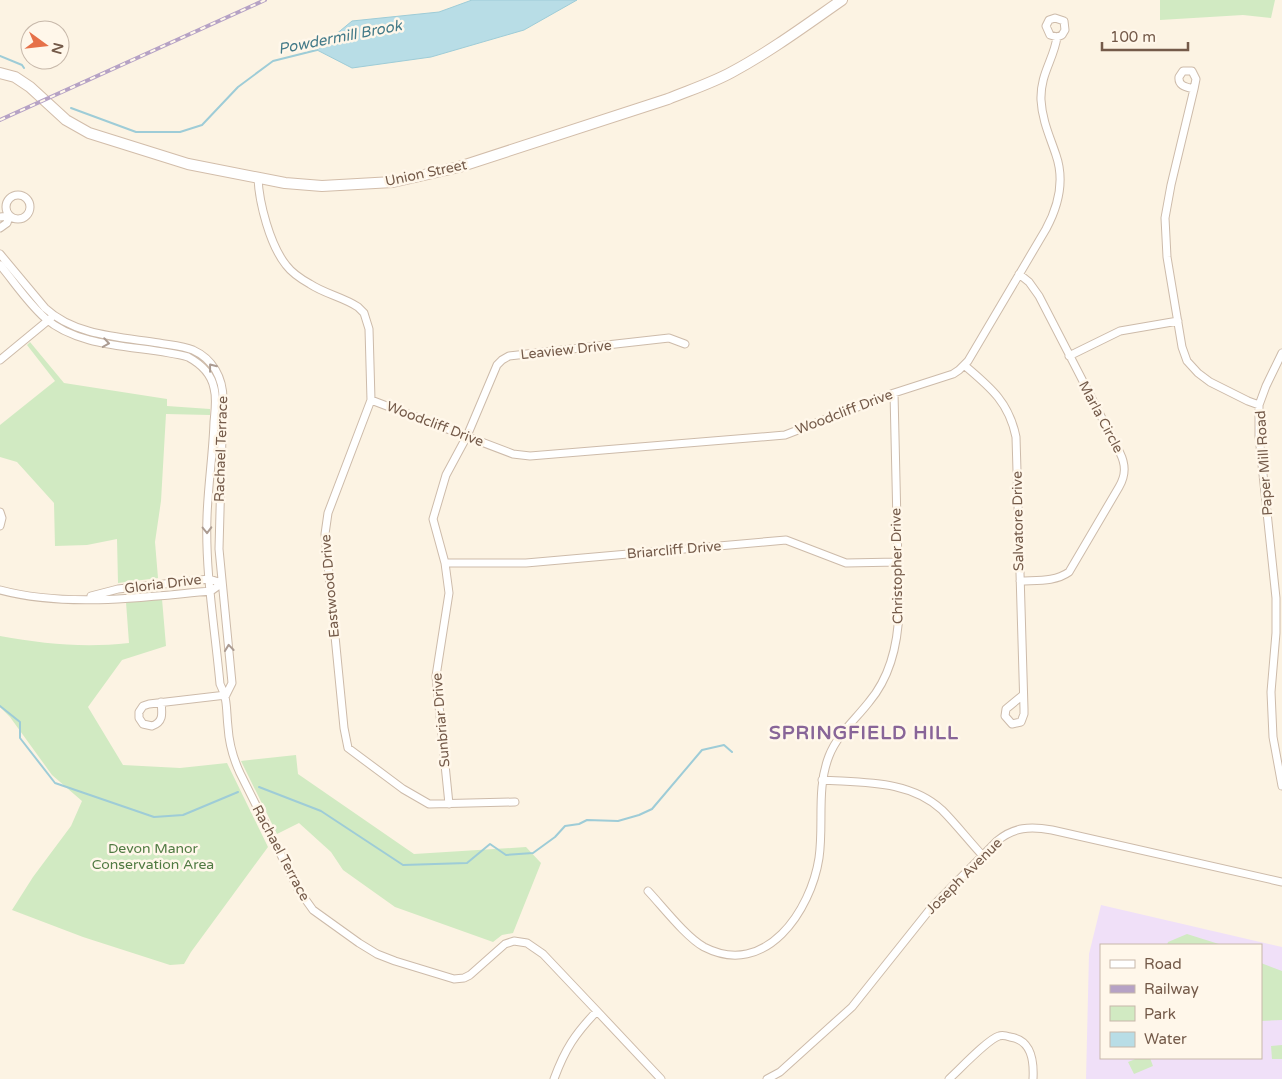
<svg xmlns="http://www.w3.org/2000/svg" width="1282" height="1079" font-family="'Varela Round',sans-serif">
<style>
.education{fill:#f0e0f8;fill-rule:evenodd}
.green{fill:#d1eac2}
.water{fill:#b8dde6;stroke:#9eccd7}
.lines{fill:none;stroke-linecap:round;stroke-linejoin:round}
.stream{stroke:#9eccd7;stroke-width:2}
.street-casing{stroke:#cdbbaa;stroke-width:9}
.secondary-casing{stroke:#d2bdaa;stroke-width:12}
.street{stroke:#fff;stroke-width:7}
.secondary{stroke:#fff;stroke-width:10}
.rail-casing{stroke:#b6a2c5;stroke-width:4}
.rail{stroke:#fff7ea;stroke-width:2;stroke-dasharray:5.5;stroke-linecap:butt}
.oneway{stroke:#ac9c92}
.labels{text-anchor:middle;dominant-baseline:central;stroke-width:5;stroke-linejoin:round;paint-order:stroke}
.street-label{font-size:14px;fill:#745a49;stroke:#fff7ea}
.park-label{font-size:14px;fill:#507a42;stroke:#fff7ea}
.water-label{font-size:15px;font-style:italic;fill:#437a88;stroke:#fff7ea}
.district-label{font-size:19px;font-weight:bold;letter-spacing:1px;fill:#886598;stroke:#fff7ea}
</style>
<rect width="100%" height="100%" fill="#fcf3e3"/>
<path class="education" d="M1101 905 1282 947V1079H1086L1089 954ZM1101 945H1261V1058H1101Z"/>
<path class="green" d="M1160 0H1275L1271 18 1243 15 1160 20Z
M30 342 64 383 167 399V406L210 409V415L166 414 161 501 155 542 158 578 118 583 117 539 87 545 55 546 54 503 17 462 0 457V425L55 381 27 345Z
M162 599 166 646 122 660 88 707 123 765 180 768 227 763 268 847 191 952 184 964 170 965 83 937 12 910 33 877 71 826 82 801 52 775 10 717 0 707V636C44 644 84 648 129 643L126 602Z
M296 755 298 774 414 854 526 847 541 863 513 933 502 935 493 942 395 907 343 870 331 852 299 823 277 834 241 761Z
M1187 934 1222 945H1167L1168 942Z
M1261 963 1282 971V1020L1261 1021Z
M1282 1045V1059H1272L1271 1046Z
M1138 1058H1150L1153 1066 1134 1074 1128 1062Z"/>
<path class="water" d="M472 0H577L524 30 431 57 352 68 317 50 352 21 439 12Z"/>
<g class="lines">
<path class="stream" d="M0 56 22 65 24 68
M71 108 136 132H180L202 125 238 87 273 61 317 50
M0 706 20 722V738L55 783 154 817 183 815 238 792
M259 787 321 811 403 865 467 863 490 844 506 855 533 853 555 837 565 826 579 824 587 820 618 821 639 815 652 809 702 750 724 745 732 752"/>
<g class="street-casing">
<path id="street" d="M1194 89C1186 87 1178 86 1179 77L1183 71H1192L1196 79 1194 89 1171 185 1165 218 1167 257 1182 347 1187 361 1198 373 1210 382 1248 401 1259 405
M258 178C259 203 270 245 286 265 292 273 301 279 310 284 325 294 343 297 358 307L364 313 369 329 371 400 328 513 325 534 344 728 348 748 403 789 429 804 515 802
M6 207a12 12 0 1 1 24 0a12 12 0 1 1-24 0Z
M0 217 9 216 7 223 0 228
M0 254 45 308C75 336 121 337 159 343 170 345 183 346 193 350 213 359 223 378 223 399L219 549 232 683 226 695
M0 265C15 283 28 303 45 318 81 350 144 345 188 357 201 364 211 373 214 388 217 399 215 411 214 422 213 454 208 485 207 517 205 572 215 629 220 684 228 699 226 710 228 727 229 743 233 758 240 773L298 889 313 910 359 943 377 954 395 961 454 979 464 978 470 975 505 944 514 941 527 943 543 954 597 1011
M1019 274 1029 282 1039 296 1120 453C1126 465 1126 475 1119 487L1069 572C1055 582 1037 580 1020 581
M1282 353 1266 386 1259 405V436L1276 598V633L1271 692 1273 737 1282 786
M1069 356 1120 331 1178 321
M0 360 51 318
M964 365C990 387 1009 402 1016 437L1024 709V714L1021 722 1012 724 1005 716 1006 709 1023 695
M371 400 513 454 530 456 785 435 894 393 953 374 959 370 968 361 1046 229C1059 205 1065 181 1056 155 1050 137 1042 120 1041 100 1040 74 1054 59 1057 37L1062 35 1065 30 1064 21 1055 18 1049 20 1046 26 1050 35 1057 37
M0 512 2 518 0 526
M445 563H526L786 540 846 563 898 562
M0 590C68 608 142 597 211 591L222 583
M91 596 118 589 209 579 222 583
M161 702C162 713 164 722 152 726L143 724 139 718V712L143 706 149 704 226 695
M822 780C864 783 909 780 942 810 956 824 969 841 983 856
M449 804 436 676 449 593 445 563 433 519 446 475 467 436 497 365 502 360 509 356 669 338 685 344
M648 891C663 907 686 937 704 947 766 979 811 910 819 858 824 824 816 789 829 756 837 735 855 720 869 702 891 676 898 644 899 610L894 393
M554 1079C565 1049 575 1034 597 1011L661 1079
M767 1079 780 1072 852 1007 931 908 997 841C1014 827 1030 826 1052 830L1282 882
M949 1079C959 1070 988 1039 999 1036 1002 1035 1007 1036 1010 1037 1032 1040 1034 1061 1033 1079"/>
</g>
<g class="secondary-casing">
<path id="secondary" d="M0 73 15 77 30 87 66 120 89 133 188 164 285 183 322 186 393 182 459 167 668 99C690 90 712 83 732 72 771 51 806 25 842 0"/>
</g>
<use href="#street" class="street"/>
<use href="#secondary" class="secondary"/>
<g class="rail-casing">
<path id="rail" d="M0 120 265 0"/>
</g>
<use href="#rail" class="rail"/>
</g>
<defs><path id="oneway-chevron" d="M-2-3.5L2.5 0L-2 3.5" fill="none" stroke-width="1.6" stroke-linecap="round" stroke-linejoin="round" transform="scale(1.25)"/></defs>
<g class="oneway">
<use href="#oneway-chevron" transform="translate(106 343) rotate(9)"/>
<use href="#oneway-chevron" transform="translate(212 367) rotate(-128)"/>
<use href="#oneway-chevron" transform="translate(207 530) rotate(89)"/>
<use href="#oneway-chevron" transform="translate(229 648) rotate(-96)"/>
</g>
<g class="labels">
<g class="street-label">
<text transform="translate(426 173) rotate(-12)">Union Street</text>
<text transform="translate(566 350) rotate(-6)">Leaview Drive</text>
<text transform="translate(844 412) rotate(-21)">Woodcliff Drive</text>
<text transform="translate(1101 417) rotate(62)">Marla Circle</text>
<text transform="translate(435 424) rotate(21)">Woodcliff Drive</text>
<text transform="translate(221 449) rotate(-88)">Rachael Terrace</text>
<text transform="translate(1264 463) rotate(-94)">Paper Mill Road</text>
<text transform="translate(1018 521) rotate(-91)">Salvatore Drive</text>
<text transform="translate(674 550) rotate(-5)">Briarcliff Drive</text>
<text transform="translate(897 566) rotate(-91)">Christopher Drive</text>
<text transform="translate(163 584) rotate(-7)">Gloria Drive</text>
<text transform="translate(330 586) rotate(-95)">Eastwood Drive</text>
<text transform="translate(441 720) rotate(-95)">Sunbriar Drive</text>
<text transform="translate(281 853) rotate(62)">Rachael Terrace</text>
<text transform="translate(964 876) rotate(-45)">Joseph Avenue</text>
</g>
<g class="park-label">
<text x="153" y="848">Devon Manor<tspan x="153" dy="16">Conservation Area</tspan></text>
</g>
<g class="water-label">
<text transform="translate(340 37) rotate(-11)">Powdermill Brook</text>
</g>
<g class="district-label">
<text x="864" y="733">SPRINGFIELD HILL</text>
</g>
</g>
<rect x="1100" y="944" width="162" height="115" fill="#fff7ea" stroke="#c7b8aa"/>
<rect x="1110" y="960" width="25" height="8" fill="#ffffff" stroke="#c7b8aa"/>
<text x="1144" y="969" font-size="15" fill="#745a49">Road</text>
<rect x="1110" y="985" width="25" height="8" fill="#b6a2c5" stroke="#c7b8aa"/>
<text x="1144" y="994" font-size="15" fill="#745a49">Railway</text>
<rect x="1110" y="1006" width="25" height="15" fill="#d1eac2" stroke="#c7b8aa"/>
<text x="1144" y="1019" font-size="15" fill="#745a49">Park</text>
<rect x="1110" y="1032" width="25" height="15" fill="#b8dde6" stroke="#c7b8aa"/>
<text x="1144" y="1044" font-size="15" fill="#745a49">Water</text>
<g transform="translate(45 45) rotate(105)"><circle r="24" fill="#fff7ea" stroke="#c7b8aa"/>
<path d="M0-4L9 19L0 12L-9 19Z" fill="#e67149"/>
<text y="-8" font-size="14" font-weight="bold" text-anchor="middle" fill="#745a49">N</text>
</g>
<path d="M1102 42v8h86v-8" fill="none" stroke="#745a49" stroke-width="2.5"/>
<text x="1110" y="42" font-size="15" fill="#745a49" stroke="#fff7ea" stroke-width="4" paint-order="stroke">100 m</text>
</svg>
